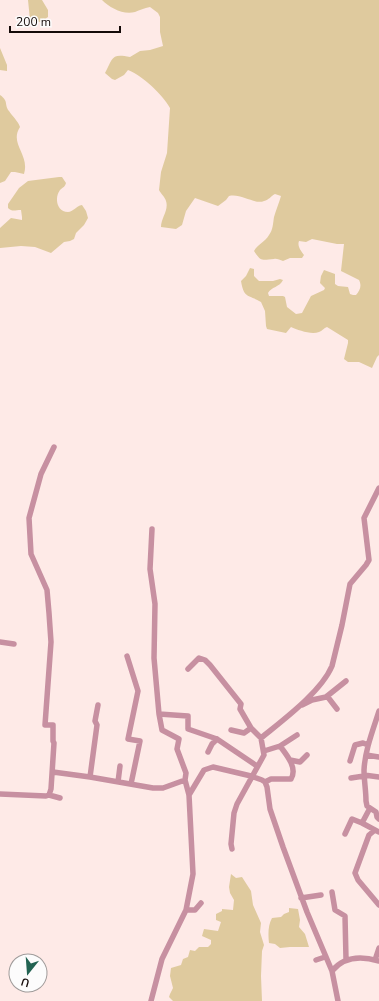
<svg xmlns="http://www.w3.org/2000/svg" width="379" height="1001" font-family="'Nunito Sans',sans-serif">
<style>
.green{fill:#dfca9e}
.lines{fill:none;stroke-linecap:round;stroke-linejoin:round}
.minor{stroke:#c790a1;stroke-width:5.5}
</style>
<rect width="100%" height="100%" fill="#feeae7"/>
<path class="green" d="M28 0H42L48 10V17L40 22 30 20Z
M102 0H379V355L377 357 372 368 359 362H348L344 359 348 343V340L327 327C324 328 322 331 319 332 311 335 298 330 291 327L286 333 267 329 266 326 265 311 261 302C248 294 244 299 241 281L246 276 250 268 254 269V276L259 281H273L280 279 283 280C280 287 271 287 268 293L269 296H283L285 297 287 307 296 314 302 313 311 296 324 290 325 288 320 283 321 276 324 270 335 274V284L338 286 348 287 350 294 353 295H356C360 290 362 286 359 280L341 271 344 244H337L312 239 306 242 299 241C297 246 301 251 304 255L302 258H290L283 261C280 260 276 258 274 259 262 260 261 262 254 251 258 244 265 242 269 235 273 230 273 223 274 217 276 210 279 203 281 196L275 194C271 196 269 200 264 201 255 205 241 193 229 196L226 200 218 206 195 198 186 211 182 225 176 229 161 227C161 218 169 210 166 201 165 197 161 194 159 190L161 172 167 153 170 108C162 94 143 76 128 70L124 75 115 80 112 79 105 73C113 58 111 53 130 57L140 51 150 50 163 46 160 32V17L158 13 150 7C144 8 140 10 135 12 123 15 110 8 102 0Z
M0 48 7 65V71L0 70Z
M0 95C9 101 4 105 9 111 13 117 18 121 20 127 9 144 30 154 24 174L15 172H11L5 181 0 183Z
M59 177H62L66 183C65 187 63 187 60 190 54 198 57 212 68 212 73 212 76 206 82 205L86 211 88 218 84 225 76 233 74 239 70 241 64 242 51 253 35 247 21 246 0 248V228L11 218 22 220V217L21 210C15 210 12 212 8 208V204L19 188 28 181Z
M231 874 236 878 242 877 251 891 253 905 261 923 260 932 264 945 262 951 261 976 262 1001H173L169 997 170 994 173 988 170 976 171 968 181 965 183 959 188 957 190 950 195 951 199 947H208L211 944V940L202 936 204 929 218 931 221 922 216 920V914L222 911V909L233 910 234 900 230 893 229 887Z
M289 908 298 909 300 920 299 927 305 934 309 947H290L280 948 275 944 269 943C268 935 268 925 272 918L281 917 284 914 289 912Z"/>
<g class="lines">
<path class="minor" d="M0 642 14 644
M127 656 138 691 128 739 140 741 131 784
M188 669 199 658 205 660 210 665 241 704 240 709 251 728
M327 696 337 709
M302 705 312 700 326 697 346 681
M159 714 188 716V729L217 739 257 766
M231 730 244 733 251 728 261 738
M280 746 297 735
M264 751 280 746C286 754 298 768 291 779H271L265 782
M208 752 212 744 217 739
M366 755 379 757
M290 760 300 762 307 755
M350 761 355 745 363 743 368 745
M53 772 90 777 153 788H163L185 780
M364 775 379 777
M90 777 97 725 95 721 98 705
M351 778 364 776
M118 782 120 766
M0 794 46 796 49 795 51 789 54 743 53 741V725H45L51 642 49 613 47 590 31 554 29 518 41 474 54 447
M49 795 60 798
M189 795 204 770 213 767 251 776 262 780 265 782 267 787 270 809 283 847 307 912 332 971
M370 808 376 812 377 817 379 819
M375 830 369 835 355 873 358 880 379 905
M379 832 362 823 370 808 367 806 366 801C366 791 364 780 364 770 365 750 373 730 379 711
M345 834 352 819 362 823
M232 849 231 844 234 813 237 804 264 755 261 738C283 720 321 692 332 666L342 625 350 584 366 565 369 560 364 518 379 488
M332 892 335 910 345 916 346 959
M301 898 321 895
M186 910H195L201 903
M316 960 325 957
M375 960 379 948
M151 1001 162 959 186 910 193 874 189 795 185 780 186 773 177 749 179 739 162 730 159 714 154 658 155 604 150 569 152 529
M338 1001 332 971C344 956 362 956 379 961"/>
</g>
<g transform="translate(28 973) rotate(197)"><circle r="19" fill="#fcfcfc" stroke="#9f9b9a"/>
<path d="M0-3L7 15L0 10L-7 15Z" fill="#226352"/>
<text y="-6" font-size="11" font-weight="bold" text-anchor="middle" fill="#140a08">U</text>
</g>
<path d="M10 26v6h110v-6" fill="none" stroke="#140a08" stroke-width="2"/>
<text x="16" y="26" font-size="12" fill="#140a08" stroke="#fcfcfc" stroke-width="3" paint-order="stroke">200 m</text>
</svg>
